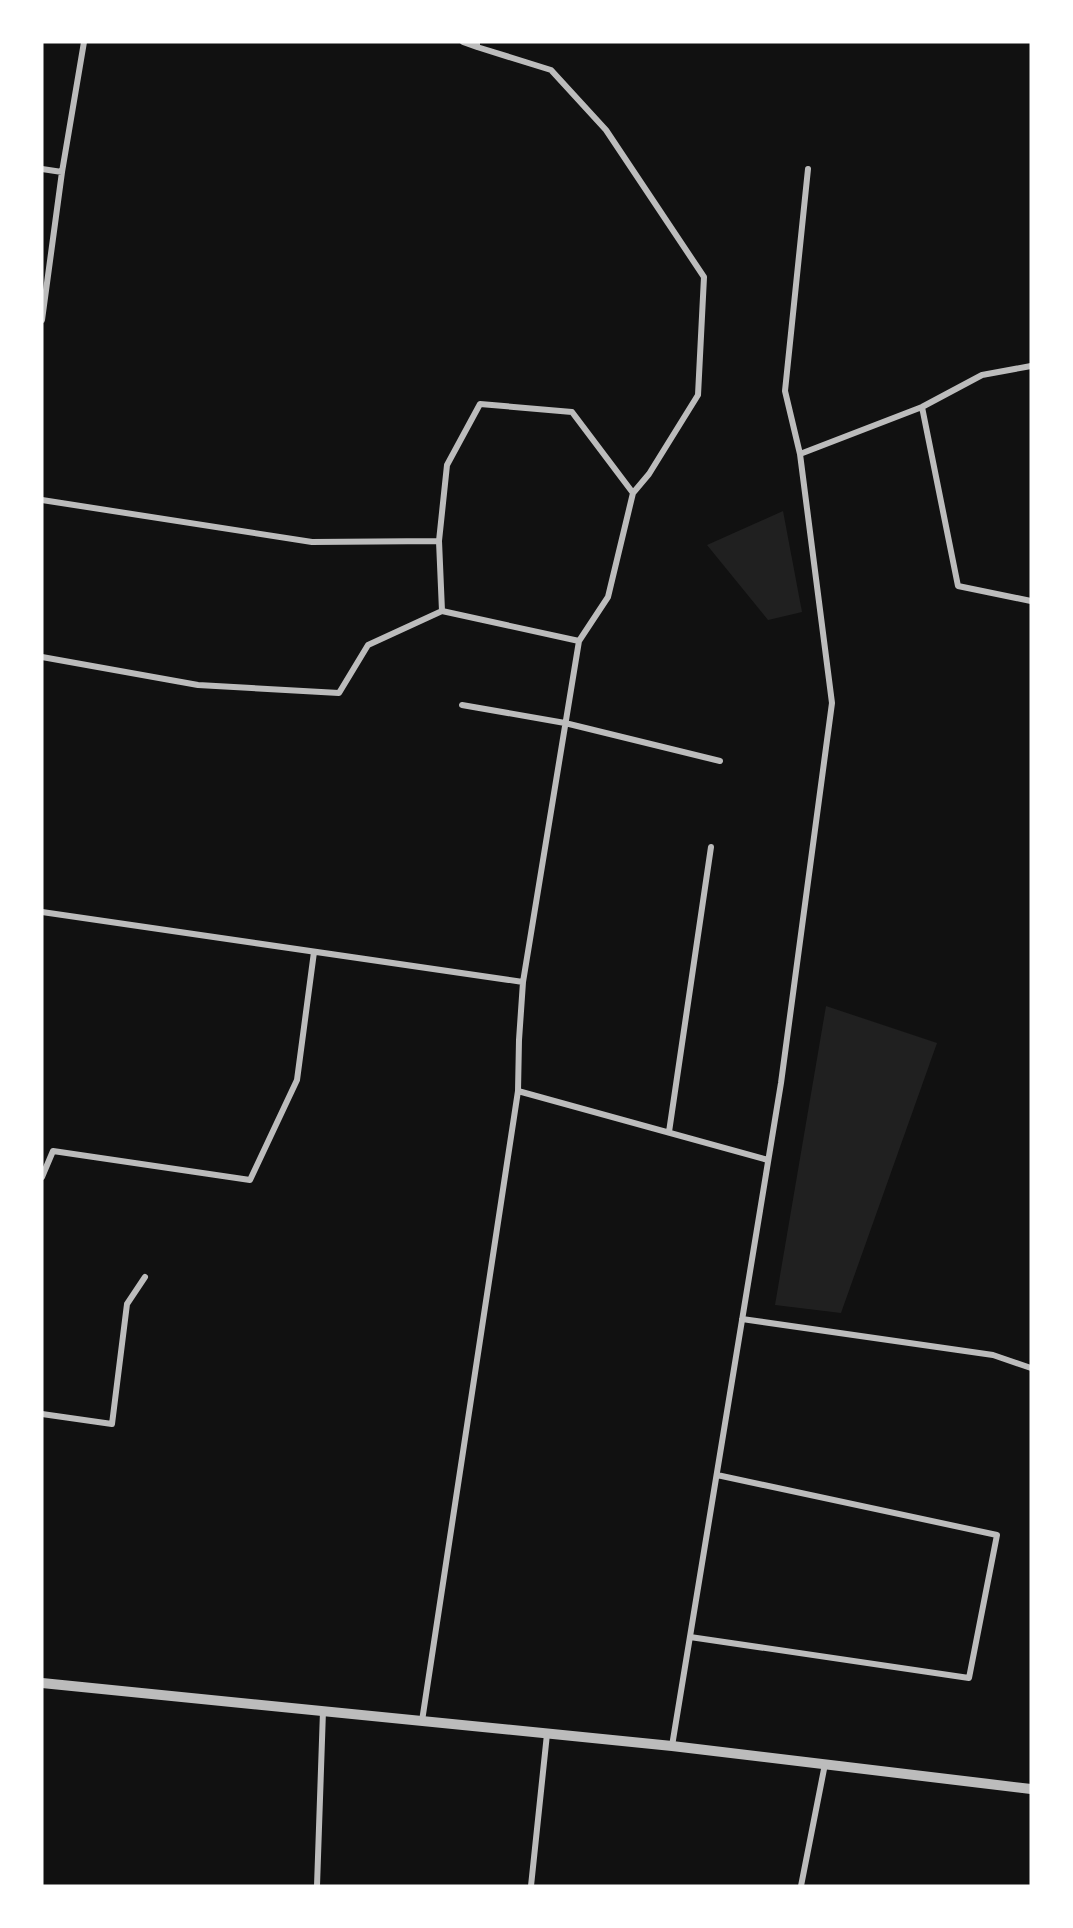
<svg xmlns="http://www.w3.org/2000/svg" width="1073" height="1928" font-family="'Noto Sans',sans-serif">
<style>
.green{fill:#202020}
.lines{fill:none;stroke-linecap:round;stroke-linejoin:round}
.minor{stroke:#bcbcbc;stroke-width:6}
.tertiary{stroke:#bcbcbc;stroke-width:10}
</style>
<rect width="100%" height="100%" fill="#111"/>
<path class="green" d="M783 511 802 612 768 620 707 545Z
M826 1006 937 1043 841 1313 775 1305Z"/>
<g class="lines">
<path class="minor" d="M463 42 477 47V42
M42 169 62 172
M42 320 62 172 84 42
M922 407 958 586 1031 601
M800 454 785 391 808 169
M42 500 312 542 439 541
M442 611 439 541 447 465 480 404 572 412 633 493
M442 611 579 641
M42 657 198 685 339 693 368 645 442 611
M462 705 565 723 720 761
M42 912 523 982
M518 1091 768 1160
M669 1132 711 847
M42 1177 53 1151 250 1180 297 1080 314 952
M742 1319 993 1355 1031 1368
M42 1414 112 1424 127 1304 145 1277
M690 1637 969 1678 997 1535 717 1475
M422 1721 518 1091 519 1040 523 982 579 641 608 597 633 493 649 474 698 395 704 277 606 130 551 70 477 47
M672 1746 781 1083 832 703 800 454 922 407 982 375 1031 366
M317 1886 323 1711
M531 1886 547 1734
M801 1886 825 1764"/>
<path class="tertiary" d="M42 1683 672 1746 1031 1789"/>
</g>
<rect width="1073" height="1928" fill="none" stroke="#ffffff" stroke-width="87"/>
</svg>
